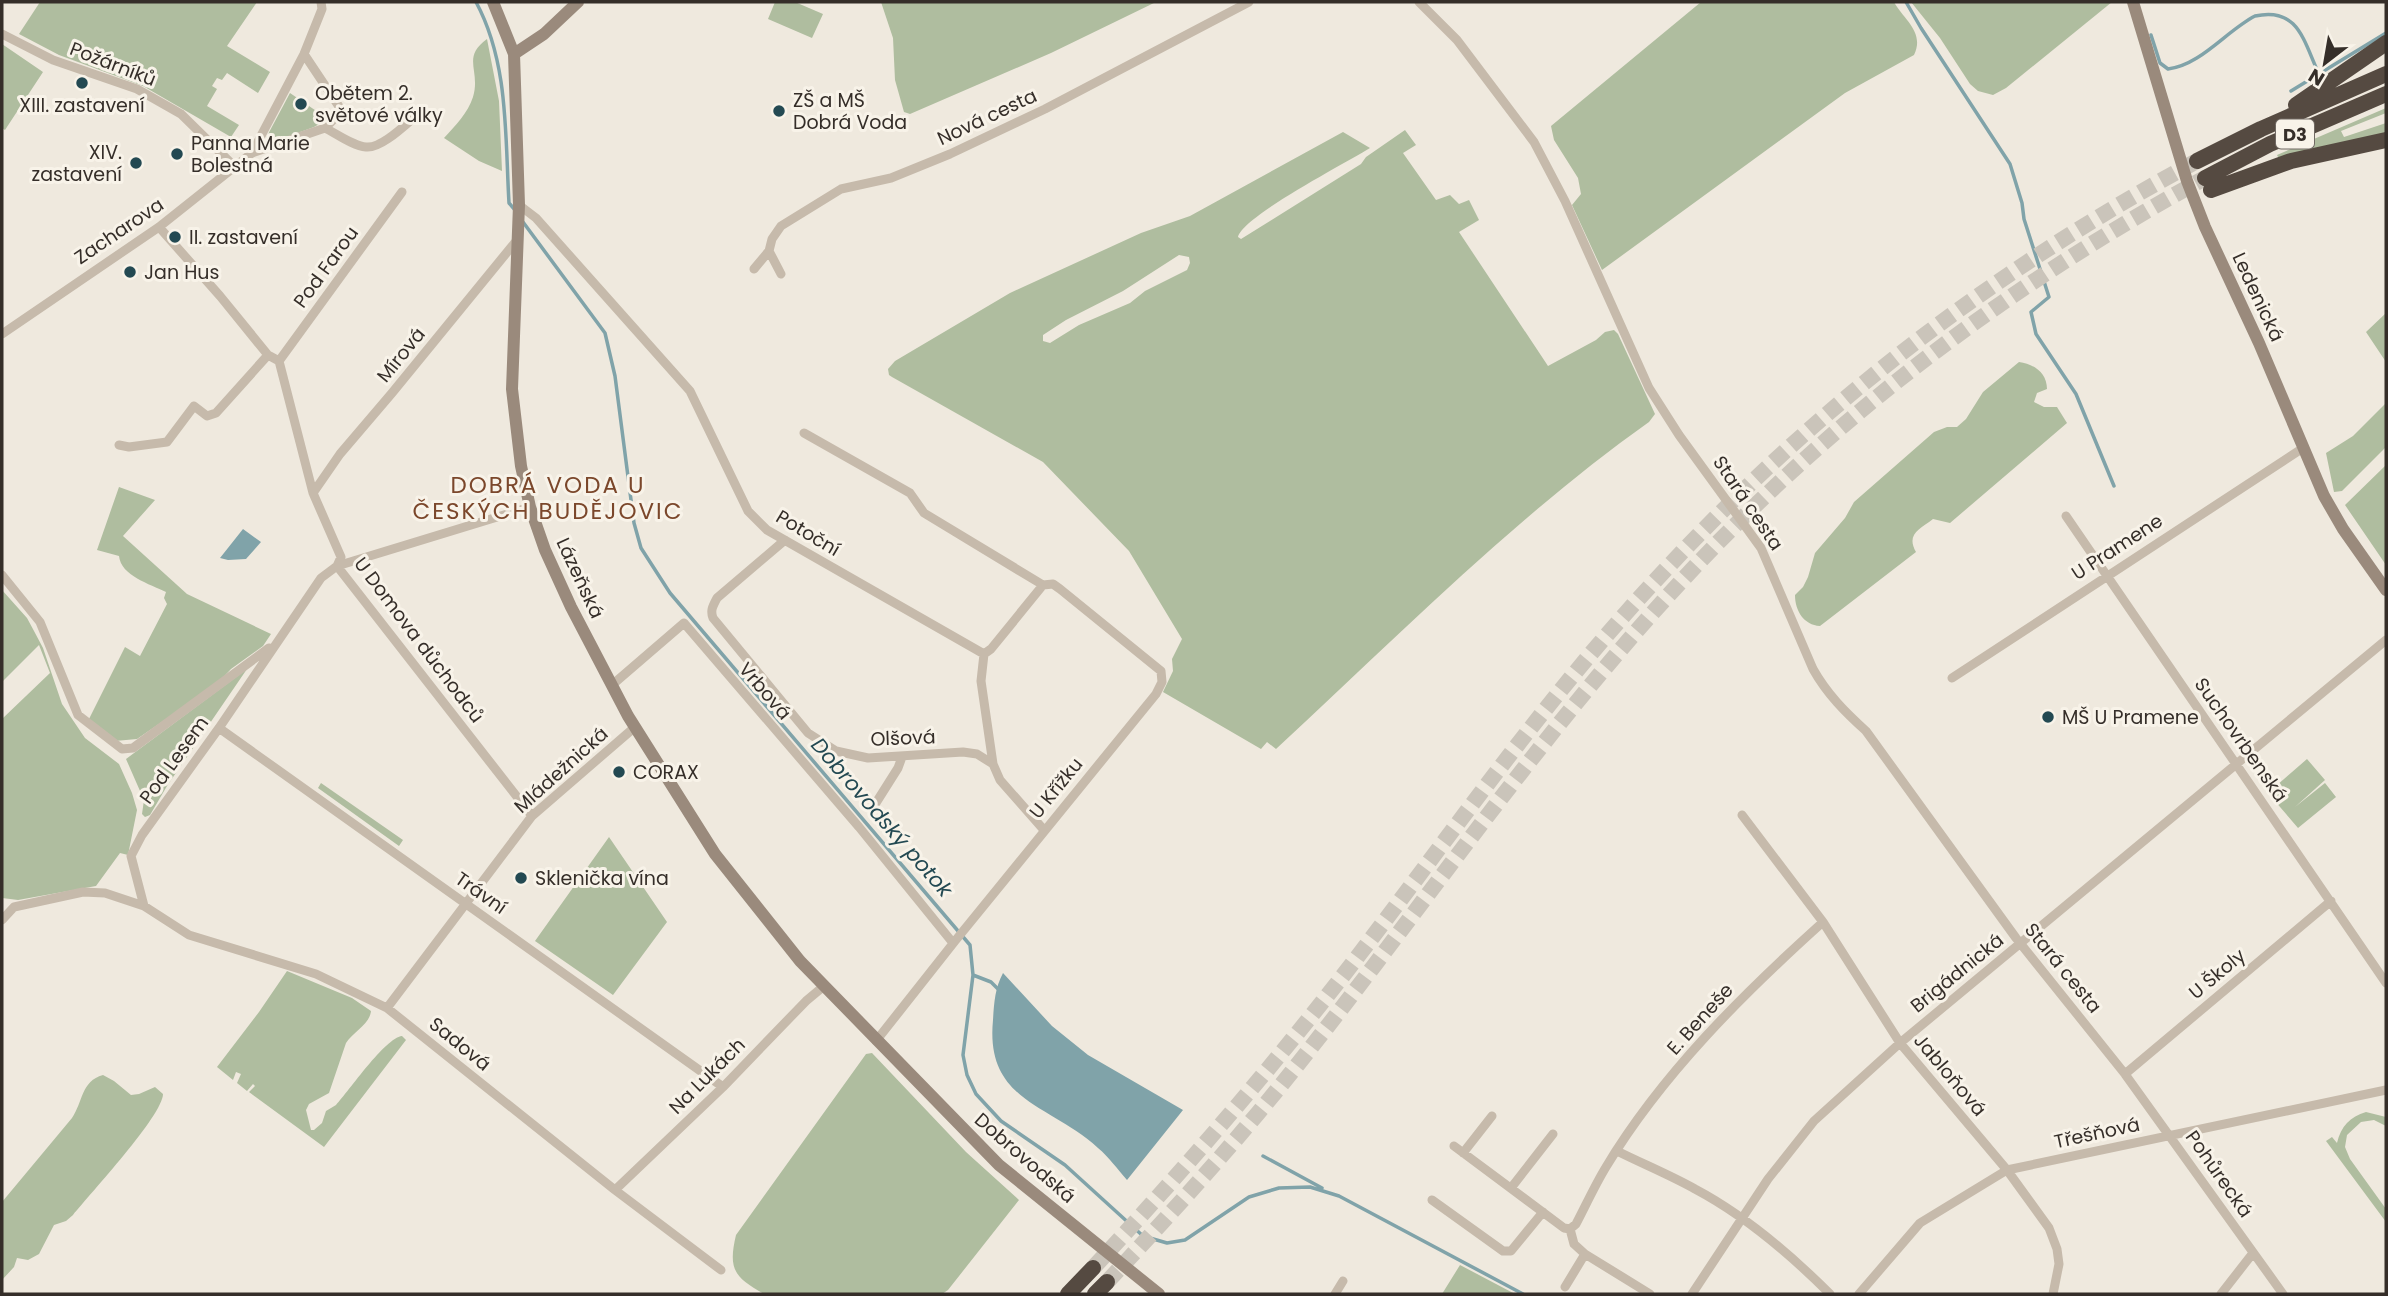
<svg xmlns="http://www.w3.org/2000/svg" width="2388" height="1296" font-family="Poppins,sans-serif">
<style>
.green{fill:#afbd9f;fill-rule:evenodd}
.water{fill:#80a3a9}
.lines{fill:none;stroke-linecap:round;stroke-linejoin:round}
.stream{stroke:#80a3a9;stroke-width:3.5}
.highway-tunnel{stroke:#cac4ba;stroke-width:16;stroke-dasharray:16 8;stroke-linecap:butt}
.street{stroke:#c6baab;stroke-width:9}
.secondary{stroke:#9a8a7c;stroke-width:12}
.highway{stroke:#554a41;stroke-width:16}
.poi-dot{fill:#234952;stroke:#f8f3e9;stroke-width:2.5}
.labels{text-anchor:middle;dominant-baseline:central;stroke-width:6;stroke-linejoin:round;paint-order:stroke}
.shield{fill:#f8f3e9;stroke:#706963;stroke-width:2}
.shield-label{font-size:18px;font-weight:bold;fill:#352e29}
.street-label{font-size:19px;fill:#352e29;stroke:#f8f3e9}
.poi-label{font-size:19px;fill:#352e29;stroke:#f8f3e9;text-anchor:start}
.water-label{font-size:21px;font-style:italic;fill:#234952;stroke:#f8f3e9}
.quarter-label{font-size:23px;letter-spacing:2px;fill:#7b472b;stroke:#f8f3e9}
</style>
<rect width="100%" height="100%" fill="#efe9de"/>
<path class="green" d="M40 2H257L227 46 270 72 258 93 227 73 222 80 217 78 212 86 217 89 207 106 239 125 231 137 143 86 59 55 19 34Z
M775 2H795L823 14 812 38 768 19Z
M881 2H1156L1051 53 910 114 904 112 895 80 893 38Z
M1701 2H1894C1904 20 1925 32 1914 55L1845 93 1602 270 1572 205 1581 194 1578 178 1554 140 1551 126Z
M1911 2H2112L2006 88 1993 95 1978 91 1970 84 1940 38Z
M487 39 499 101 502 171 479 161 444 138C455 126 468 113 473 97 481 70 461 58 487 39Z
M2 44 43 72 5 130 2 128Z
M290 93 328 119 314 127 270 143 266 138Z
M2386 108V113L2341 131 2344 137 2386 123V135L2279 159 2277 155Z
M1405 130 1416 145 1403 153 1436 200 1450 195 1459 204 1469 200 1479 220 1459 232 1548 366 1596 340 1605 332 1614 330 1618 334 1655 414 1649 422C1514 518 1398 636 1276 749L1267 742 1261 749 1163 692 1173 671 1172 659 1182 639 1129 551 1043 462 892 377 889 375 888 369 895 361 1010 293 1141 233 1190 216 1343 132 1370 148C1346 163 1243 216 1238 237L1241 239 1361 164 1366 157ZM1179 255 1189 257 1190 263 1187 270 1145 291 1130 303 1079 325 1050 343 1043 341V335L1066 320 1123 291Z
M2386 313V362L2366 332Z
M2019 362C2034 364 2047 373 2047 389L2037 393 2034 402 2044 407H2057L2067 423 1950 523 1933 519C1919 530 1906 534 1916 552L1820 626C1804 625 1795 611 1795 595L1803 587 1808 577 1815 553 1845 518 1854 502 1934 432 1947 427H1957L1966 419 1983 392Z
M2386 403V447L2342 491 2334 492 2326 453 2353 436Z
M2386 465V565L2345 505Z
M119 487 155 500 123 536 187 594 271 634 263 646 231 669 217 684 137 739 115 741 89 719 125 647 140 656 167 604 164 598 166 592C150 584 121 576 119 556L97 550Z
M2 590 27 618 34 631 43 648 62 704 85 738 119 764 132 793 137 810 128 855 120 853 96 886 18 900 2 898V719L50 673 39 645 2 682Z
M247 669 167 786 150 815 145 817 142 814 144 800 126 759Z
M2307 759 2325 780 2295 807 2325 783 2336 797 2298 828 2268 793Z
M321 783 403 840 399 846 318 788Z
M609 837 667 922 613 995 535 941Z
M287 971 352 998 371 1011C370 1024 353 1032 346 1043L329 1093 309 1104 306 1110 311 1130H314L322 1123 326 1111 336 1105C349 1091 385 1038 402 1036L406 1040 324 1147 249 1092 255 1086 253 1084 247 1091 237 1083 241 1074 236 1072 233 1080 217 1067 259 1012Z
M872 1053 966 1152 1019 1200 948 1290 942 1294H764C734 1277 728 1269 736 1235L866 1054Z
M103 1075 114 1081 131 1095 139 1094 155 1087 163 1094C163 1115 90 1194 73 1215L66 1221 54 1225 39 1254 28 1260 17 1258 14 1267 2 1280V1202L72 1118C83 1102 81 1081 103 1075Z
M2366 1112 2386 1117V1126L2374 1120 2361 1122 2347 1135 2345 1147 2350 1159 2386 1209V1222L2326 1141 2332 1137 2337 1143C2341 1126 2350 1117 2366 1112Z
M1460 1265 1515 1294H1442Z"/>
<path class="water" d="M243 529 261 542 246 559 228 560 220 558Z
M1003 973 1052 1026 1088 1055 1183 1110 1127 1180C1118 1170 1109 1157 1098 1148 1050 1104 985 1102 993 1020 994 1003 995 988 1003 973Z"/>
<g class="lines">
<path class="stream" d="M476 2C509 63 505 136 509 203L515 210
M1906 2 1921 28 2010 164 2022 203 2024 219 2049 297 2031 312 2036 334 2076 394 2114 486
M2151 35 2160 63 2168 69C2201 65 2226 31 2255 16 2299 6 2304 43 2319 74
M2291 91 2386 33
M523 222 605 333 615 376 634 523 641 548 670 593 970 945 973 975 963 1055 967 1075 976 1094 1001 1121 1065 1165 1143 1236 1167 1243 1185 1240 1249 1197 1279 1188 1310 1187 1339 1196 1523 1294
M973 975 991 982 998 989
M1263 1156 1322 1188"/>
<path class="highway-tunnel" d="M1093 1268C1181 1173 1265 1076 1345 973 1446 842 1541 704 1654 582 1813 409 1989 273 2195 162
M1107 1282C1177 1207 1246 1131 1309 1050 1428 899 1537 740 1666 598 1821 426 2003 288 2205 178"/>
<path class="street" d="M1419 2 1457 40 1534 142 1565 201 1649 388 1679 435 1761 548 1813 669C1827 694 1845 712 1866 731L2016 938 2125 1074 2283 1294
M2 34 53 60 137 89 181 114 235 167
M325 128C337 134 353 146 366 147 381 149 406 124 417 115
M252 153 304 54 322 9 321 2
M519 205 536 218 690 391 748 511 767 530 984 654
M159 227 220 296 268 355 279 361 313 493 341 557 337 566
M769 251 781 274
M754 269 769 251 772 239 781 226 841 189 891 178 950 154 1045 109 1249 2
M2 334 159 227 252 153 325 128 342 111 304 54
M279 361 402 192
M804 433 910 493 924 513 1043 585 1053 584 1060 589 1161 671 1162 682 1156 694 955 941 876 1041
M119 445 129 447 167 442 194 406 207 416 216 413 268 355
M313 493 340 454 392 393 517 240
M2066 516 2386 983
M785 540 717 598C713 606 710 610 713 618L808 733 836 751 868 758 963 752 977 754 993 764
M337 566 532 816
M2 575 40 622 78 715 122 749 133 748 269 648
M984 654 981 681 993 764 1000 780 1044 830
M984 654 991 649 1043 585
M1952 678 2303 448
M612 685 684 623 859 827 953 943
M219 728 723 1087
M874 806 898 768 902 757
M1742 815 1823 922 1900 1043 2007 1170 2049 1228 2057 1249 2059 1264 2053 1294
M144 906 131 856 142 835 219 728 321 578 337 566 530 507
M2 920 14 907 83 892 105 893 144 906 189 935 316 974 387 1008 615 1190 721 1270
M387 1008 532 816 635 727
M2125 1074 2331 901
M1454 1146 1564 1228 1570 1229
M1617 1151C1643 1164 1670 1175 1695 1189 1746 1216 1790 1254 1830 1294
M1463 1153 1492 1116
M1511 1188 1553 1134
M615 1190 723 1087 806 1001 824 986
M1432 1200 1503 1251H1511L1543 1212
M1570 1229 1576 1224C1586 1205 1595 1185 1606 1167 1662 1074 1743 994 1823 922
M1570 1229 1574 1244 1585 1254 1650 1294
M1565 1287 1585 1254
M1335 1294 1343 1281
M1692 1294 1768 1179 1814 1121 1900 1043 2386 640
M1859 1294 1920 1223 2007 1170 2386 1090
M2221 1294 2253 1253"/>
<path class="secondary" d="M493 2 514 54 519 205 512 389 521 466 530 507 545 550 571 607 628 716 715 854 800 961 999 1165 1159 1294
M2133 2 2187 181 2205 227 2259 343 2324 496 2343 529 2386 590
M514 54 544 34 578 2"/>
<path class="highway" d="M2296 105 2386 43
M2197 161 2261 129 2386 74
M2205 178 2270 144 2386 94
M2211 190 2291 161 2386 140
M1068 1294 1093 1268
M1095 1294 1107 1282"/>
</g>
<g class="poi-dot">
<circle cx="82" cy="83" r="7"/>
<circle cx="301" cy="104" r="7"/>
<circle cx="779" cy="111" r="7"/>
<circle cx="177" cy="154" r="7"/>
<circle cx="136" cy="163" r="7"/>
<circle cx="175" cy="237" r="7"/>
<circle cx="130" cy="272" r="7"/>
<circle cx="2048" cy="717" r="7"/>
<circle cx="619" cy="772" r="7"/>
<circle cx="521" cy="878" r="7"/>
</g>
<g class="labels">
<rect class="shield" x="2276" y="119.5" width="38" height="29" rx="5"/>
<g class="shield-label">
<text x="2295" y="134">D3</text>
</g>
<g class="street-label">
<text transform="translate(113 64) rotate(21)">Požárníků</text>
<text transform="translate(987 117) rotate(-25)">Nová cesta</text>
<text transform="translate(119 231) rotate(-34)">Zacharova</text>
<text transform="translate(326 267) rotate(-54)">Pod Farou</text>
<text transform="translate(2258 297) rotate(65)">Ledenická</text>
<text transform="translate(401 355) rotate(-51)">Mírová</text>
<text transform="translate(1748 503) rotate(56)">Stará cesta</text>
<text transform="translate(808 533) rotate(31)">Potoční</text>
<text transform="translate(2117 547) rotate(-33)">U Pramene</text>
<text transform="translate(580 578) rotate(65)">Lázeňská</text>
<text transform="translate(419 640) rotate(53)">U Domova důchodců</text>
<text transform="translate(765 691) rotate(49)">Vrbová</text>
<text transform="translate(903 738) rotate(-2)">Olšová</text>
<text transform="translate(2241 740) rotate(55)">Suchovrbenská</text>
<text transform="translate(174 760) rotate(-54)">Pod Lesem</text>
<text transform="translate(561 770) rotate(-42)">Mládežnická</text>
<text transform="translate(1056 788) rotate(-51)">U Křížku</text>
<text transform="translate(481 893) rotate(35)">Trávní</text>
<text transform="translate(2063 968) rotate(51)">Stará cesta</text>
<text transform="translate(1957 973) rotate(-39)">Brigádnická</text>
<text transform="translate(2217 974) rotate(-40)">U Školy</text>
<text transform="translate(1700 1019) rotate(-48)">E. Beneše</text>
<text transform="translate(460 1044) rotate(39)">Sadová</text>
<text transform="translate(1950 1075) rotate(50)">Jabloňová</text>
<text transform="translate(707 1076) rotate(-45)">Na Lukách</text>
<text transform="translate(2097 1133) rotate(-12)">Třešňová</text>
<text transform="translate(1025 1158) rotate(41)">Dobrovodská</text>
<text transform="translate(2219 1174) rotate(55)">Pohůrecká</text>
</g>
<g class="poi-label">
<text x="315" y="93">Obětem 2.<tspan x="315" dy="22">světové války</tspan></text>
<text x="793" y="100">ZŠ a MŠ<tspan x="793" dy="22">Dobrá Voda</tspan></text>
<text x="82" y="105" text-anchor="middle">XIII. zastavení</text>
<text x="191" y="143">Panna Marie<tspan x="191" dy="22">Bolestná</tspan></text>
<text x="122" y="152" text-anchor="end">XIV.<tspan x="122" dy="22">zastavení</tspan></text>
<text x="189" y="237">II. zastavení</text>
<text x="144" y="272">Jan Hus</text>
<text x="2062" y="717">MŠ U Pramene</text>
<text x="633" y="772">CORAX</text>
<text x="535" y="878">Sklenička vína</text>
</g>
<g class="water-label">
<text transform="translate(882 817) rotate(49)">Dobrovodský potok</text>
</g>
<g class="quarter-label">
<text x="548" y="485">DOBRÁ VODA U<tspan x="548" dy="26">ČESKÝCH BUDĚJOVIC</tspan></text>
</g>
</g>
<rect width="2388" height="1296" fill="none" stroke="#352e29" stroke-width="7"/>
<g transform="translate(2325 63) rotate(211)" stroke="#f8f3e9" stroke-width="5" paint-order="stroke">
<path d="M0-5L12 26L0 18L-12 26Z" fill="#352e29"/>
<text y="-10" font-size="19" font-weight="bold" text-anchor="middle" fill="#352e29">N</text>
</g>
</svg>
